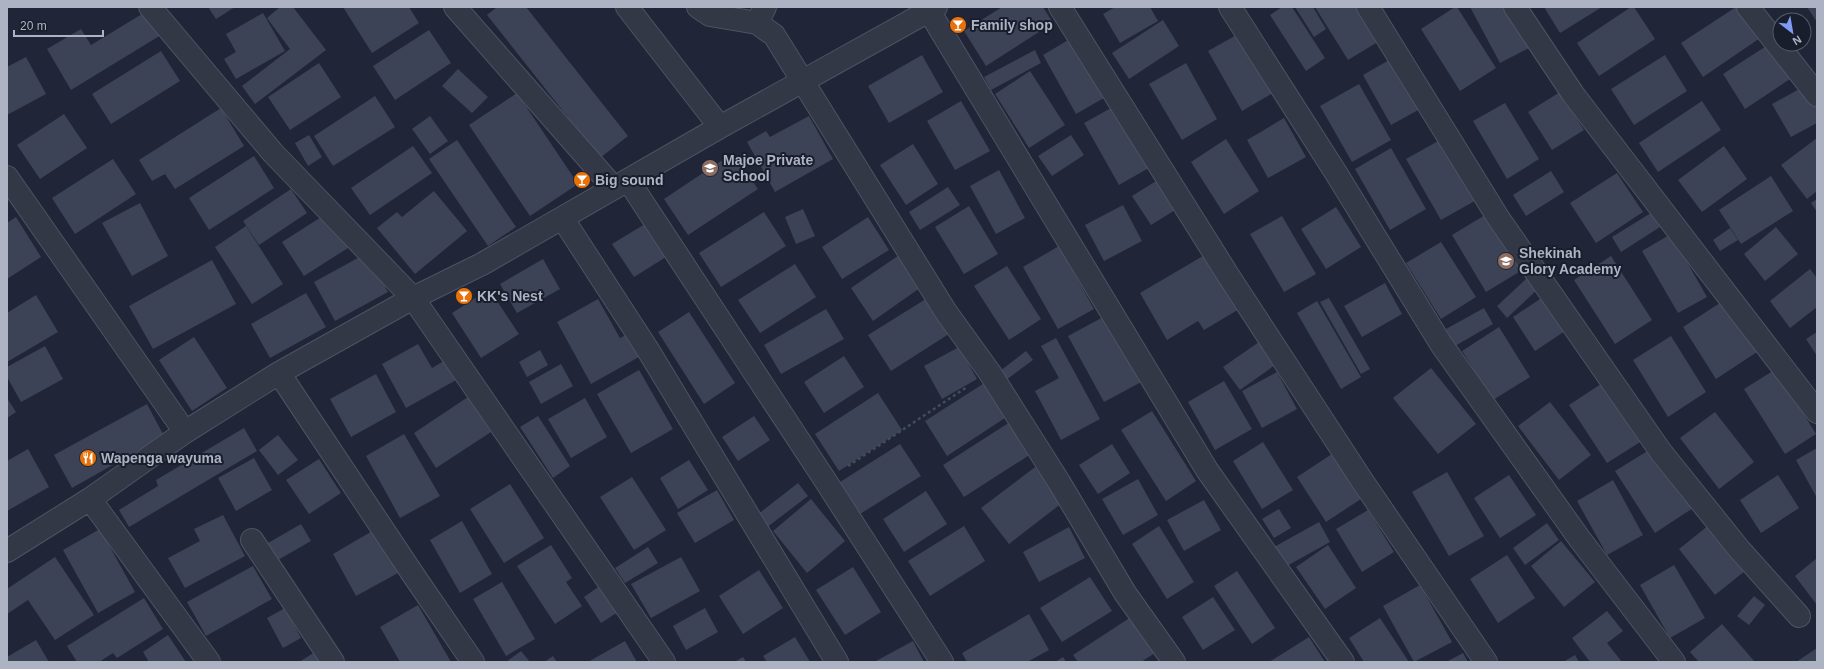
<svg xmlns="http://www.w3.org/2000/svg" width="1824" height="669" font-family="Arial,sans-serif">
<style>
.building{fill:#3c4357}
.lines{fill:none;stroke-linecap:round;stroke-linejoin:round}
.minor-casing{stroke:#4e5362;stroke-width:24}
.path{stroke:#3f4f55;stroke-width:2.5;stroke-dasharray:3 3;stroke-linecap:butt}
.minor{stroke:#333847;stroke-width:22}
.labels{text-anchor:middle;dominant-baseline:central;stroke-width:4;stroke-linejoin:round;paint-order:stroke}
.poi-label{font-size:14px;font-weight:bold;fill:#aeb3c4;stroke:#191e2c;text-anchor:start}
</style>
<rect width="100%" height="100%" fill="#202637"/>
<path class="building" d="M208 7H235L216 19Z
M280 7H293L326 50 255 104 242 86 290 49 267 18Z
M343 7H409L419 23 372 53Z
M497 7H526L628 136 600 158 487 15Z
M1002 7H1043L1053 23 986 66 964 31Z
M1115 7H1150L1158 21 1120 43 1103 14Z
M1282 7H1292L1325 58 1306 71 1270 15Z
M1295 7H1313L1326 29 1314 37Z
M1315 7H1368L1386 37 1348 60Z
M1455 7H1457L1496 68 1460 91 1421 29Z
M1470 7H1509L1531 47 1500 63Z
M1544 7H1602L1560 33Z
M1631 7H1634L1655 39 1599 76 1577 43Z
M1736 7H1748L1766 34 1703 77 1681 43Z
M1807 7H1817V22Z
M147 11 161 35 71 90 47 49 81 29 91 45Z
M263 13 285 51 236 79 224 59 236 52 226 34Z
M1163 20 1179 46 1129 79 1112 53Z
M429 30 451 63 395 100 373 66Z
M1240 33 1273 93 1242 111 1208 51Z
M1075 36 1109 95 1076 114 1043 55Z
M1774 41 1796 75 1745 109 1723 74Z
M1035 50 1041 63 991 90 984 77Z
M161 51 180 81 111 124 92 94Z
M1403 52 1431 103 1391 125 1363 75Z
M922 55 943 92 889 123 868 86Z
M1665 55 1687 91 1634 125 1611 89Z
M26 57 46 94 7 115V67Z
M319 63 341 97 290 130 268 97Z
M1186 63 1217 119 1182 140 1149 84Z
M458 69 488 97 472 113 442 86Z
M1030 71 1065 125 1029 148 995 94Z
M1359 84 1391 140 1352 162 1320 106Z
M1805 86 1817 109V123L1791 137 1772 104Z
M1560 92 1584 130 1552 150 1528 112Z
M517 93 578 184 530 216 469 125Z
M375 96 395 127 333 166 314 136Z
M961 101 990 151 955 170 927 121Z
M1702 101 1721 130 1658 172 1639 143Z
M1120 103 1154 165 1119 185 1084 123Z
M1505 103 1539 159 1507 179 1473 121Z
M221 108 244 146 175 189 165 174 152 181 139 160Z
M64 114 87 148 40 179 17 145Z
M430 116 448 141 430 154 412 129Z
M809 116 833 159 775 192 747 142 766 131 770 137Z
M1284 118 1306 157 1268 178 1247 140Z
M309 135 322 157 308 166 295 143Z
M1071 135 1084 155 1052 176 1038 156Z
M1817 138V191L1807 199 1781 165Z
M1226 139 1259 191 1224 214 1191 162Z
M457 140 516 227 488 246 429 159Z
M1440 140 1487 194 1441 220 1406 159Z
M913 144 938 184 906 205 880 165Z
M413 146 432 173 370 215 351 188Z
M1724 146 1747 179 1702 212 1678 180Z
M1391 148 1426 209 1390 230 1355 169Z
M733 153 758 189 688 235 664 199Z
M254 156 274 188 209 230 189 198Z
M113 159 136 194 75 234 52 198Z
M999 170 1025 218 996 234 970 186Z
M1551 171 1564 192 1526 216 1513 195Z
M1169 173 1188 202 1151 225 1132 196Z
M1617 173 1643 212 1596 243 1570 203Z
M1771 176 1793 211 1741 244 1719 210Z
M948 187 960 205 920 230 909 212Z
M291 189 307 213 259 245 243 221Z
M434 191 467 231 415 274 377 228 397 212 402 217Z
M1817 199V212L1811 203Z
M140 203 168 256 132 276 102 223Z
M1123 205 1142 241 1104 261 1085 225Z
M969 206 998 254 964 274 935 227Z
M1336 207 1361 247 1326 269 1301 229Z
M803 209 815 236 796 244 785 217Z
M764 212 786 246 721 287 699 253Z
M1490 212 1524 269 1486 292 1452 235Z
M1651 213 1660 227 1621 252 1612 237Z
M326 214 348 248 304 276 282 242Z
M1282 216 1316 274 1284 292 1250 234Z
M16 217 41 257 7 279V223Z
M868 217 889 250 842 279 822 247Z
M645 224 666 257 634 277 612 244Z
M246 226 283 284 252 304 215 247Z
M1776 227 1798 254 1765 281 1744 254Z
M1730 228 1738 240 1720 251 1713 240Z
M1671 234 1707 297 1678 313 1642 251Z
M1441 242 1476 297 1441 319 1406 263Z
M1059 246 1094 309 1058 329 1023 267Z
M905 251 927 283 873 321 851 288Z
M367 253 388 292 335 321 314 282Z
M1208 253 1241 308 1204 330 1198 321 1167 340 1140 293Z
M1611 256 1652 320 1615 344 1574 280Z
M543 259 560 289 517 313 500 284Z
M212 260 236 304 153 349 129 306Z
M795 264 816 297 760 333 738 300Z
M1007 266 1041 319 1009 340 974 286Z
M1810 269 1817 278V307L1790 328 1770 301Z
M1527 278 1538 289 1507 318 1497 306Z
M1385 283 1402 314 1362 337 1344 306Z
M489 289 519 334 481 358 452 313Z
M306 293 326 327 270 358 251 324Z
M36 295 58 332 7 362V313Z
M1546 295 1568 329 1535 351 1513 317Z
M929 297 952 332 891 371 868 335Z
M1329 298 1370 369 1361 374 1320 302Z
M598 299 620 338 634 331 646 353 591 384 557 322Z
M1317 301 1361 377 1341 389 1297 313Z
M1723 301 1757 352 1716 379 1683 327Z
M1484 308 1493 324 1455 346 1446 329Z
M826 309 844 339 781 374 764 345Z
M689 312 735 383 704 404 658 332Z
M1107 315 1143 381 1104 402 1068 336Z
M1499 327 1530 377 1493 400 1462 351Z
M1817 332V356L1806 339Z
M1671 336 1706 392 1668 417 1633 360Z
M194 337 227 388 192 411 159 360Z
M1056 338 1100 419 1061 440 1035 391 1059 378 1041 346Z
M1259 342 1275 365 1240 390 1223 367Z
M418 344 432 368 447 359 458 379 406 408 382 364Z
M45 346 63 379 21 402 7 377V367Z
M959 347 977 379 942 399 924 366Z
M540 350 548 365 527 377 519 362Z
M1026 351 1033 360 1006 380 1000 371Z
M844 356 864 387 824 413 804 382Z
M561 364 573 386 541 404 529 382Z
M1431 368 1476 424 1438 454 1393 398Z
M1776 369 1816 434 1785 454 1744 389Z
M639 370 673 429 631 453 597 394Z
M1277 372 1297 409 1262 428 1242 391Z
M376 374 396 412 351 437 330 399Z
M1607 380 1645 439 1607 463 1569 405Z
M1224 381 1252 429 1215 450 1188 402Z
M986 382 1008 416 947 456 925 421Z
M878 393 902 430 839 471 815 434Z
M468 397 491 432 436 468 414 433Z
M7 398 16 412 7 418Z
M585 398 607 437 571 458 548 419Z
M1550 402 1591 455 1559 480 1518 426Z
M147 404 164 436 72 488 54 455Z
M1152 411 1196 481 1166 501 1121 430Z
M1715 412 1754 462 1719 489 1680 438Z
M538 416 570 466 553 478 520 427Z
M754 416 770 440 738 461 722 437Z
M1010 422 1031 454 964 497 943 465Z
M244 428 257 451 129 527 119 510 158 486 156 480Z
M404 434 440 496 400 518 366 456Z
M278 435 298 460 278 475 259 450Z
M1263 442 1293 490 1262 509 1233 461Z
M900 444 921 476 860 514 840 482Z
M1112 444 1130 473 1098 494 1079 465Z
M1654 447 1693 508 1655 533 1615 471Z
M1817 448V498L1796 460Z
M28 449 49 487 7 511V461Z
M1335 452 1364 497 1326 522 1297 477Z
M254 458 272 490 236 511 218 478Z
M319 459 341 493 309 514 286 480Z
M689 460 708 490 678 509 660 478Z
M1035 467 1062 503 1009 544 981 508Z
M1447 472 1484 536 1449 556 1412 492Z
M1509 475 1536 515 1500 538 1474 498Z
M1778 475 1799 508 1761 533 1740 500Z
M632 477 666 530 634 550 600 497Z
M1138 479 1158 515 1123 535 1102 499Z
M1613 480 1643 535 1607 555 1577 501Z
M798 483 808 496 766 528 757 515Z
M510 484 544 538 504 563 470 509Z
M717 490 734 520 695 543 677 513Z
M926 491 947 524 904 552 883 519Z
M811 499 845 541 807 573 773 531Z
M1204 500 1221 530 1184 551 1167 520Z
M1279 509 1291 528 1274 538 1262 519Z
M1368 510 1394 552 1362 572 1336 529Z
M223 515 245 556 185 588 168 558 200 541 194 529Z
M462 521 492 574 460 593 430 540Z
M1714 521 1750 567 1715 595 1679 549Z
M1319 522 1330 542 1285 567 1274 547Z
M1547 523 1559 540 1525 565 1513 548Z
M301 524 311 541 278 560 268 543Z
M964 526 985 561 930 596 908 561Z
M1159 526 1194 582 1167 599 1132 544Z
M1069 527 1085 558 1039 582 1023 552Z
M100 529 135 592 98 613 63 550Z
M374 530 398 573 356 596 333 554Z
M1561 541 1595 582 1564 607 1531 566Z
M551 545 572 578 566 582 582 606 555 624 517 566Z
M1328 545 1356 588 1325 609 1296 567Z
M648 547 658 563 625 583 615 568Z
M1507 555 1535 598 1498 623 1470 579Z
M55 557 94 615 55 640 28 600 7 614V589Z
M681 557 700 591 651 618 631 584Z
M1817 558V605L1795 576Z
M1674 565 1705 618 1670 638 1640 585Z
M253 566 272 599 206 636 187 602Z
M853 567 881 612 845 635 816 590Z
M759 570 783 608 743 634 719 596Z
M1237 571 1275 628 1252 644 1214 586Z
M1090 577 1112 611 1062 642 1040 608Z
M502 582 535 639 506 656 473 599Z
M601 585 618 612 601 623 584 597Z
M1420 585 1452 642 1414 662 1383 606Z
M1754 596 1765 605 1749 625 1737 616Z
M1213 597 1235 630 1203 650 1182 617Z
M144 598 163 629 117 658 113 653 99 662H77L67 646Z
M418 605 451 662H400L380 627Z
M285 608 301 638 283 648 267 618Z
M705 608 718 632 686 650 673 626Z
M1607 611 1623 631 1607 643 1622 662H1590L1572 638Z
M1029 614 1049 650 1027 662H967L962 653Z
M1134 615 1158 651 1141 662H1078L1073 655Z
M1380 618 1409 662H1364L1349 638Z
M1722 624 1755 662H1699L1690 652Z
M168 635 186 662H149L143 652Z
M795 637 810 662H767L763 656Z
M1309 637 1325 662H1269Z
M36 640 49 662H7V657Z
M625 641 637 662H588Z
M913 641 924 662H874Z
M1817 648V662H1796Z
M521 651 530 662H506Z
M315 652 321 662H299Z
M1463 653 1468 662H1446Z
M1575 655 1579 662H1563Z
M553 656 557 662H544Z
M743 657 746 662H734Z
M1063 657 1066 662H1055Z"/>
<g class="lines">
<g class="minor-casing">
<path id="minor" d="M150 7 273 153 413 298 664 662
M455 7 614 188
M627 7 720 127
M698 7 710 15 757 23 774 35 946 312 990 373 1059 482 1125 593 1174 662
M1060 7 1228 275 1363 482 1486 662
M1230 7 1336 173 1441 344 1579 538 1674 662
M1368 7 1499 219 1661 452 1739 549 1799 616
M1515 7 1573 94 1817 412
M1748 7 1817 95
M929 11 1207 470 1343 662
M757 23 765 7
M7 177 185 432
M628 180 825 480 942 662
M563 219 648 350 837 662
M279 373 412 573 473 662
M90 499 209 662
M252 540 333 662
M7 551 90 499 185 432 279 373 413 298 482 264 720 127 936 7"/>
</g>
<path class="path" d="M848 466 967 387"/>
<use href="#minor" class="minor"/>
</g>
<defs>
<g id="bar-disc" transform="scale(0.9)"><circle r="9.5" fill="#e8710a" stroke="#191e2c"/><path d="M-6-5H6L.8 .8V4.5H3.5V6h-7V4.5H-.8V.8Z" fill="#fff"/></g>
<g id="school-disc" transform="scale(0.9)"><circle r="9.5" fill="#8d6e63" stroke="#191e2c"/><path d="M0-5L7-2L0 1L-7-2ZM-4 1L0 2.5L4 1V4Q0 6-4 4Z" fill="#fff"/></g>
<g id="restaurant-disc" transform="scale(0.9)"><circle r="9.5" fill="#e8710a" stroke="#191e2c"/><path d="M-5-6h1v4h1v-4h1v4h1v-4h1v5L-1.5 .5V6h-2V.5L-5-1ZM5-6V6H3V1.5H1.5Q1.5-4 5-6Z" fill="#fff"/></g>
</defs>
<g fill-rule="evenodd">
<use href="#bar-disc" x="958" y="25"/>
<use href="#school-disc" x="710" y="168"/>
<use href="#bar-disc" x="582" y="180"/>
<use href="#school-disc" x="1506" y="261"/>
<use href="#bar-disc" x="464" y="296"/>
<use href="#restaurant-disc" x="88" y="458"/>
</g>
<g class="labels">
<g class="poi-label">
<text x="971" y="25">Family shop</text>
<text x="723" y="160">Majoe Private<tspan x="723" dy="16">School</tspan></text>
<text x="595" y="180">Big sound</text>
<text x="1519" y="253">Shekinah<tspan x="1519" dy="16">Glory Academy</tspan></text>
<text x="477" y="296">KK's Nest</text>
<text x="101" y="458">Wapenga wayuma</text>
</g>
</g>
<rect width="1824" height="669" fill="none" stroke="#aeb3c4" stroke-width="16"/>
<g transform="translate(1792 32) rotate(149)"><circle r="19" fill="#191e2c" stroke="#555a69"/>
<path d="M0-3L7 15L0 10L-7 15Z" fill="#809bf6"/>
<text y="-6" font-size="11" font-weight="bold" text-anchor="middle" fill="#aeb3c4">N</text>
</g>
<path d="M14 30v6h89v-6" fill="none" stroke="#aeb3c4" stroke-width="2"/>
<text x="20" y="30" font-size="12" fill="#aeb3c4" stroke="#191e2c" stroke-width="3" paint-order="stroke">20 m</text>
</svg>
